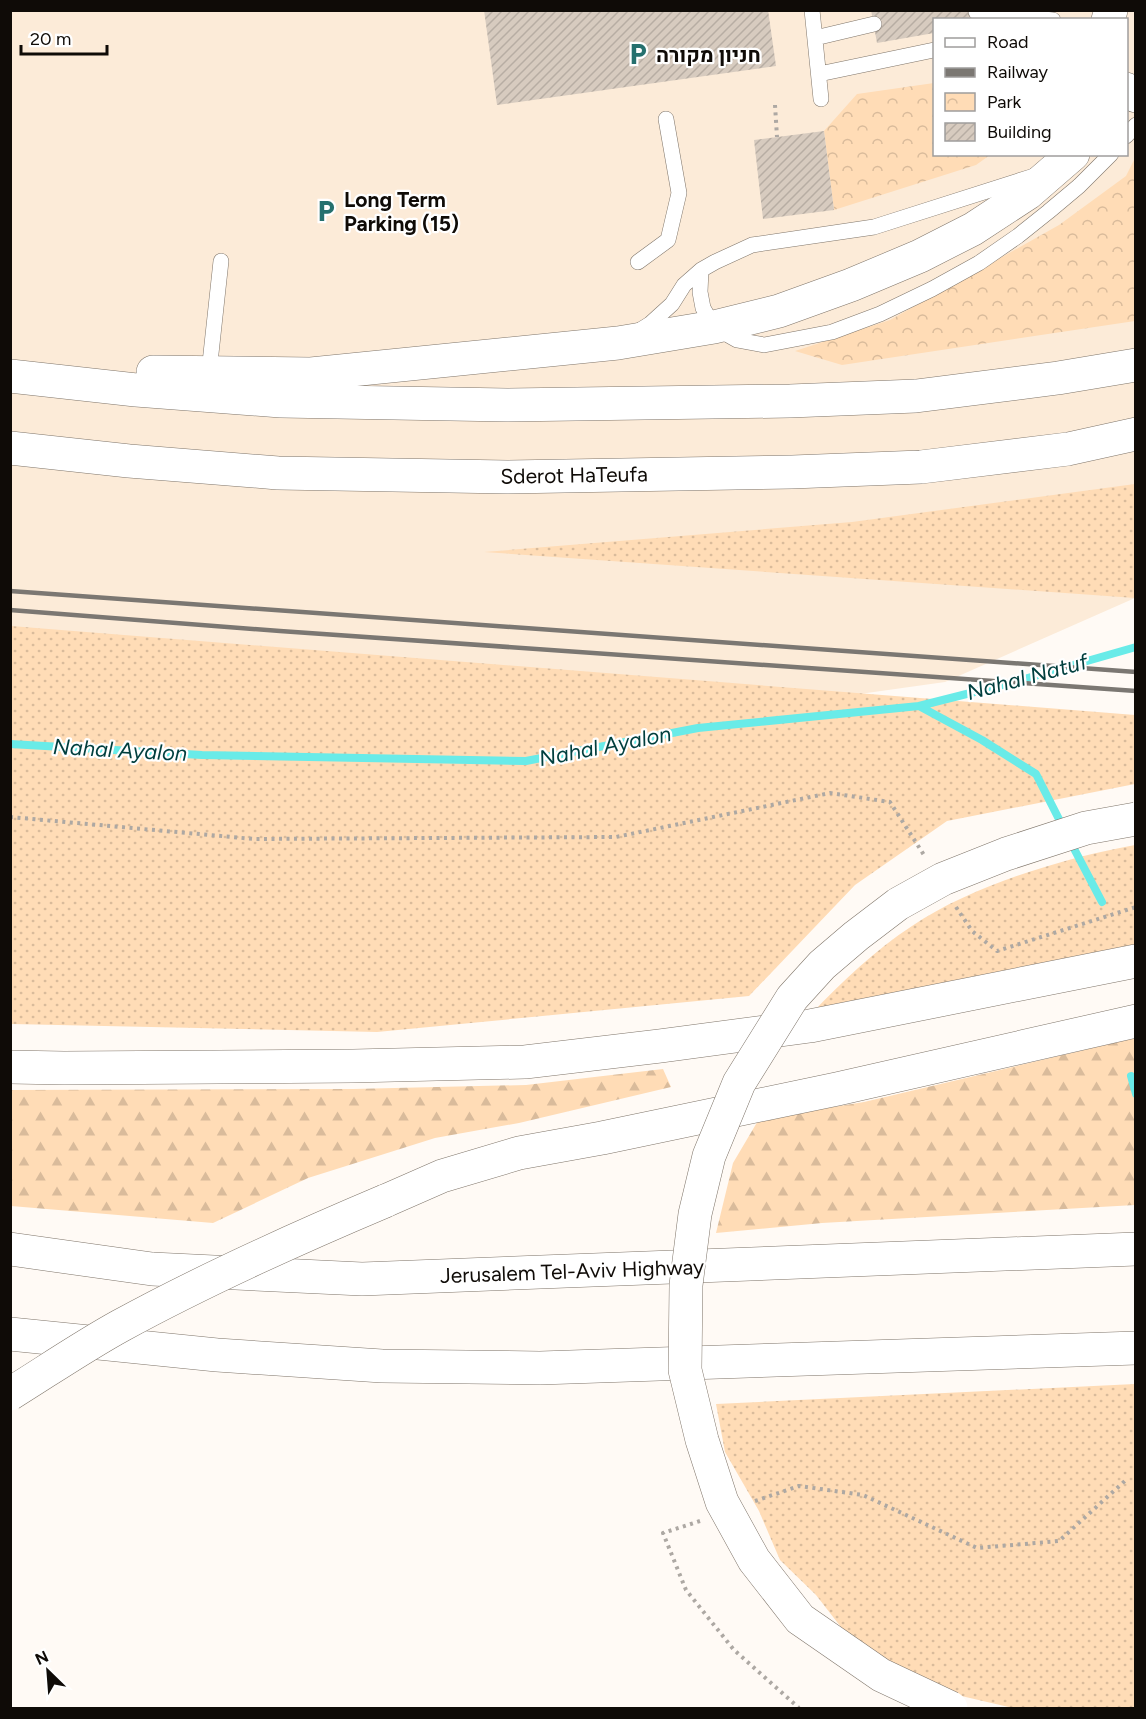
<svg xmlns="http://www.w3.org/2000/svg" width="1146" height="1719" font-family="Figtree,Heebo,sans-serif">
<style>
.built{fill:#fcebd8;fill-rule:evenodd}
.grass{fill:url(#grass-dots)}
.forest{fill:url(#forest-firs)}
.park{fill:url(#park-crowns)}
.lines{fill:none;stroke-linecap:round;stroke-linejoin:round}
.stream{stroke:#69ebe8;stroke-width:8}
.building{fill:url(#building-hatch)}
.service-casing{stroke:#7f756a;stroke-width:16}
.secondary-casing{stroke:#7f756a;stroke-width:34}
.motorway-casing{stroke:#7f756a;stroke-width:34}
.path{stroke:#ada8a3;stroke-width:4;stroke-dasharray:3 4.5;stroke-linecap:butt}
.service{stroke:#fff;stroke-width:15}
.secondary{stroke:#fff;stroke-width:33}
.motorway{stroke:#fff;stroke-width:33}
.rail{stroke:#7b7772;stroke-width:4.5}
.motorway-bridge-casing{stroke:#7f756a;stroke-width:34;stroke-linecap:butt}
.motorway-bridge{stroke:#fff;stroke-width:33}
.labels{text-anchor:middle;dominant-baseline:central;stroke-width:4.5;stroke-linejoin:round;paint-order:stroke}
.poi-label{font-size:21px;font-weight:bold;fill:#0f0b07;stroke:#fff;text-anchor:start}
.street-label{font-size:21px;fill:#0f0b07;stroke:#fff}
.water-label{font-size:22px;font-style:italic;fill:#003f3e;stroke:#fff}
</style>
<defs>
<pattern id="grass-dots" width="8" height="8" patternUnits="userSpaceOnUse" patternTransform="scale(1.5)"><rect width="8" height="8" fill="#ffdcb6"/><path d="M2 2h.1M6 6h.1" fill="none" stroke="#d9bb9b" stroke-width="1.8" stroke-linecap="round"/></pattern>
<pattern id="forest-firs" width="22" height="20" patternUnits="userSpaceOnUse" patternTransform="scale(1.5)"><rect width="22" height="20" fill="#ffdcb6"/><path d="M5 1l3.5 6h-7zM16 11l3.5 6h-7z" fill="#d9bb9b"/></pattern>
<pattern id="park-crowns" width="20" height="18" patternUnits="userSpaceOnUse" patternTransform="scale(1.5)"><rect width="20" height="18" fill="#ffdcb6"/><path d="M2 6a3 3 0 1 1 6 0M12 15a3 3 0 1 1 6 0" fill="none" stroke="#d9bb9b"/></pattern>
<pattern id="building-hatch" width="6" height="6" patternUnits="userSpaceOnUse" patternTransform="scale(1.5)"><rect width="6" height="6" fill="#d7cbbf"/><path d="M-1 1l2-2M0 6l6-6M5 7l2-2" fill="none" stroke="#b7ada3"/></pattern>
</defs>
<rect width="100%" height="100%" fill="#fffaf5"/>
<path class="built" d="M11 11H1135V598L945 682 511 743 11 720ZM934 20H1126V154H934Z"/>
<path class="grass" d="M1135 484V598L484 552 852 522Z
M11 626 1135 715V784L947 821 855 885 749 996 377 1032 11 1024Z
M1135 845V950L812 1013C843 981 875 950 912 926 973 885 1064 858 1135 845Z
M1135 1384V1708H1013L957 1695 891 1665 851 1640 816 1595 780 1560 759 1511 725 1452 716 1404Z"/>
<path class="forest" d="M1135 1038V1205L822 1223 716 1233 733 1163 759 1119 864 1102Z
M663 1069 671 1087 519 1123 435 1138 308 1178 213 1223 11 1206V1090L353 1089 526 1085Z"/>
<path class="park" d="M934 83V154L990 155 976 165 834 210 824 131 857 94Z
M1135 158V321L842 365 795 351 890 320 1059 225 1126 176Z"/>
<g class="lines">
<path class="stream" d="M919 706 1014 682 1136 647
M10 744 202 755 526 761 698 728 919 706 982 740 1036 774 1063 827
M1070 841 1102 902
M1131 1076 1136 1094"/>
</g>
<path class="building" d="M484 10H768L776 66 497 105Z
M871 10H976L977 20H934V33L877 43Z
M824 131 834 210 763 219 754 140Z"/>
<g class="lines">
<g class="service-casing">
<path id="service" d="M812 10 821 99
M976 12 1053 20
M815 38 874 24
M819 74 934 50
M1126 136 1136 125
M638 262 668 240 679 193 666 119
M701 270 700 292 703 308 714 327 737 340 764 345 832 332 880 314 932 289 979 263 1018 236 1048 212 1079 186 1111 154
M637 332 650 324 672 304 684 285 701 270 715 262 752 245 874 227 1034 176
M209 372 221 261"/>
</g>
<g class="secondary-casing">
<path id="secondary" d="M1108 20 1111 10
M1126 89 1136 96
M153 372 311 374 618 343 714 327 779 311 851 285 920 256 973 229 1028 193 1073 154
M10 376 136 390 281 401 507 405 790 401 916 396 1058 378 1136 365
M10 448 129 461 278 473 507 477 792 472 921 467 1068 449 1136 434"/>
</g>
<g class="motorway-casing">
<path id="motorway" d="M10 1067 64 1068 353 1066 525 1062 660 1046 810 1026 1136 961
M385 1201 442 1176 519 1153 602 1138 837 1089 1136 1021
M10 1249 152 1269 362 1279 1136 1249
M10 1334 217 1355 382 1366 540 1368 1136 1348"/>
</g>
<path class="path" d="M775 105 777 137
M10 817 254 839 616 837 830 793 890 802 924 855
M956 907 972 931 997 951 1136 907
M755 1501 799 1486 863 1495 977 1548 1059 1541 1127 1479
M700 1521 663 1533 686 1590 734 1650 799 1708"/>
<use href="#service" class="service"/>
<use href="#secondary" class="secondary"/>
<use href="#motorway" class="motorway"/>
<path class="rail" d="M10 591 1136 672
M10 610 280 631 1136 691"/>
<g class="motorway-bridge-casing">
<path id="motorway-bridge" d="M10 1394C47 1371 82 1347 120 1326 206 1279 295 1239 385 1201
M951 1708 881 1675 800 1619 754 1560 722 1502 702 1440 685 1370 686 1285 695 1214 709 1156 739 1083 792 998 822 965 856 936 898 904 943 879 1006 854 1086 828 1136 819"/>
</g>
<use href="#motorway-bridge" class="motorway-bridge"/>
</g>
<defs>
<g id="parking-bare" transform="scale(1.8)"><path d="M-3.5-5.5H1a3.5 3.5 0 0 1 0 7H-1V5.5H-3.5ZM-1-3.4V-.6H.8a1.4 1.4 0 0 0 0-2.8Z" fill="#25706e" stroke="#fff" stroke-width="2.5" paint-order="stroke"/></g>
</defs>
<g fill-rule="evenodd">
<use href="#parking-bare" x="638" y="54"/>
<use href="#parking-bare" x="326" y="211"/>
</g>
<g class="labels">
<g class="poi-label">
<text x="656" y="54">חניון מקורה</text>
<text x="344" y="199">Long Term<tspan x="344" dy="24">Parking (15)</tspan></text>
</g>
<g class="street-label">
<text transform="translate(574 475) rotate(-1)">Sderot HaTeufa</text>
<text transform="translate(572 1271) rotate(-2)">Jerusalem Tel-Aviv Highway</text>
</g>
<g class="water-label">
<text transform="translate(1027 677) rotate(-15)">Nahal Natuf</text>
<text transform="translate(605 746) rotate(-11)">Nahal Ayalon</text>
<text transform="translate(120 750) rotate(3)">Nahal Ayalon</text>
</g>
</g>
<rect width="1146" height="1719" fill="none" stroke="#0f0b07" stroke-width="24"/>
<rect x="933" y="18" width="195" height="138" fill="#ffffff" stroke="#9f9d9c" stroke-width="1.5"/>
<rect x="945" y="38" width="30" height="9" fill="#ffffff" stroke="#9f9d9c" stroke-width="1.5"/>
<text x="987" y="48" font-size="18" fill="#0f0b07">Road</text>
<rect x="945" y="68" width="30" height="9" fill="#7b7772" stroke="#9f9d9c" stroke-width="1.5"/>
<text x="987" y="78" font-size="18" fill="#0f0b07">Railway</text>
<rect x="945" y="93" width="30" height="18" fill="url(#park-crowns)" stroke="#9f9d9c" stroke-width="1.5"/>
<text x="987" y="108" font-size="18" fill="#0f0b07">Park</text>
<rect x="945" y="123" width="30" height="18" fill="url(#building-hatch)" stroke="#9f9d9c" stroke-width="1.5"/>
<text x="987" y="138" font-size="18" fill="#0f0b07">Building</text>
<g transform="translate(48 1671) rotate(335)" stroke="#ffffff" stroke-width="4.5" paint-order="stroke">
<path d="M0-4.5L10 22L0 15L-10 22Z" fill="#0f0b07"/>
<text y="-9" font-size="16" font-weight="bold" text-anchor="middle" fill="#0f0b07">N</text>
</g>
<path d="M21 45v9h86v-9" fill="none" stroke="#0f0b07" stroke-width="3"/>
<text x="30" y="45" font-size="18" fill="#0f0b07" stroke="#ffffff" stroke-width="4.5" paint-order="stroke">20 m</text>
</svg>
